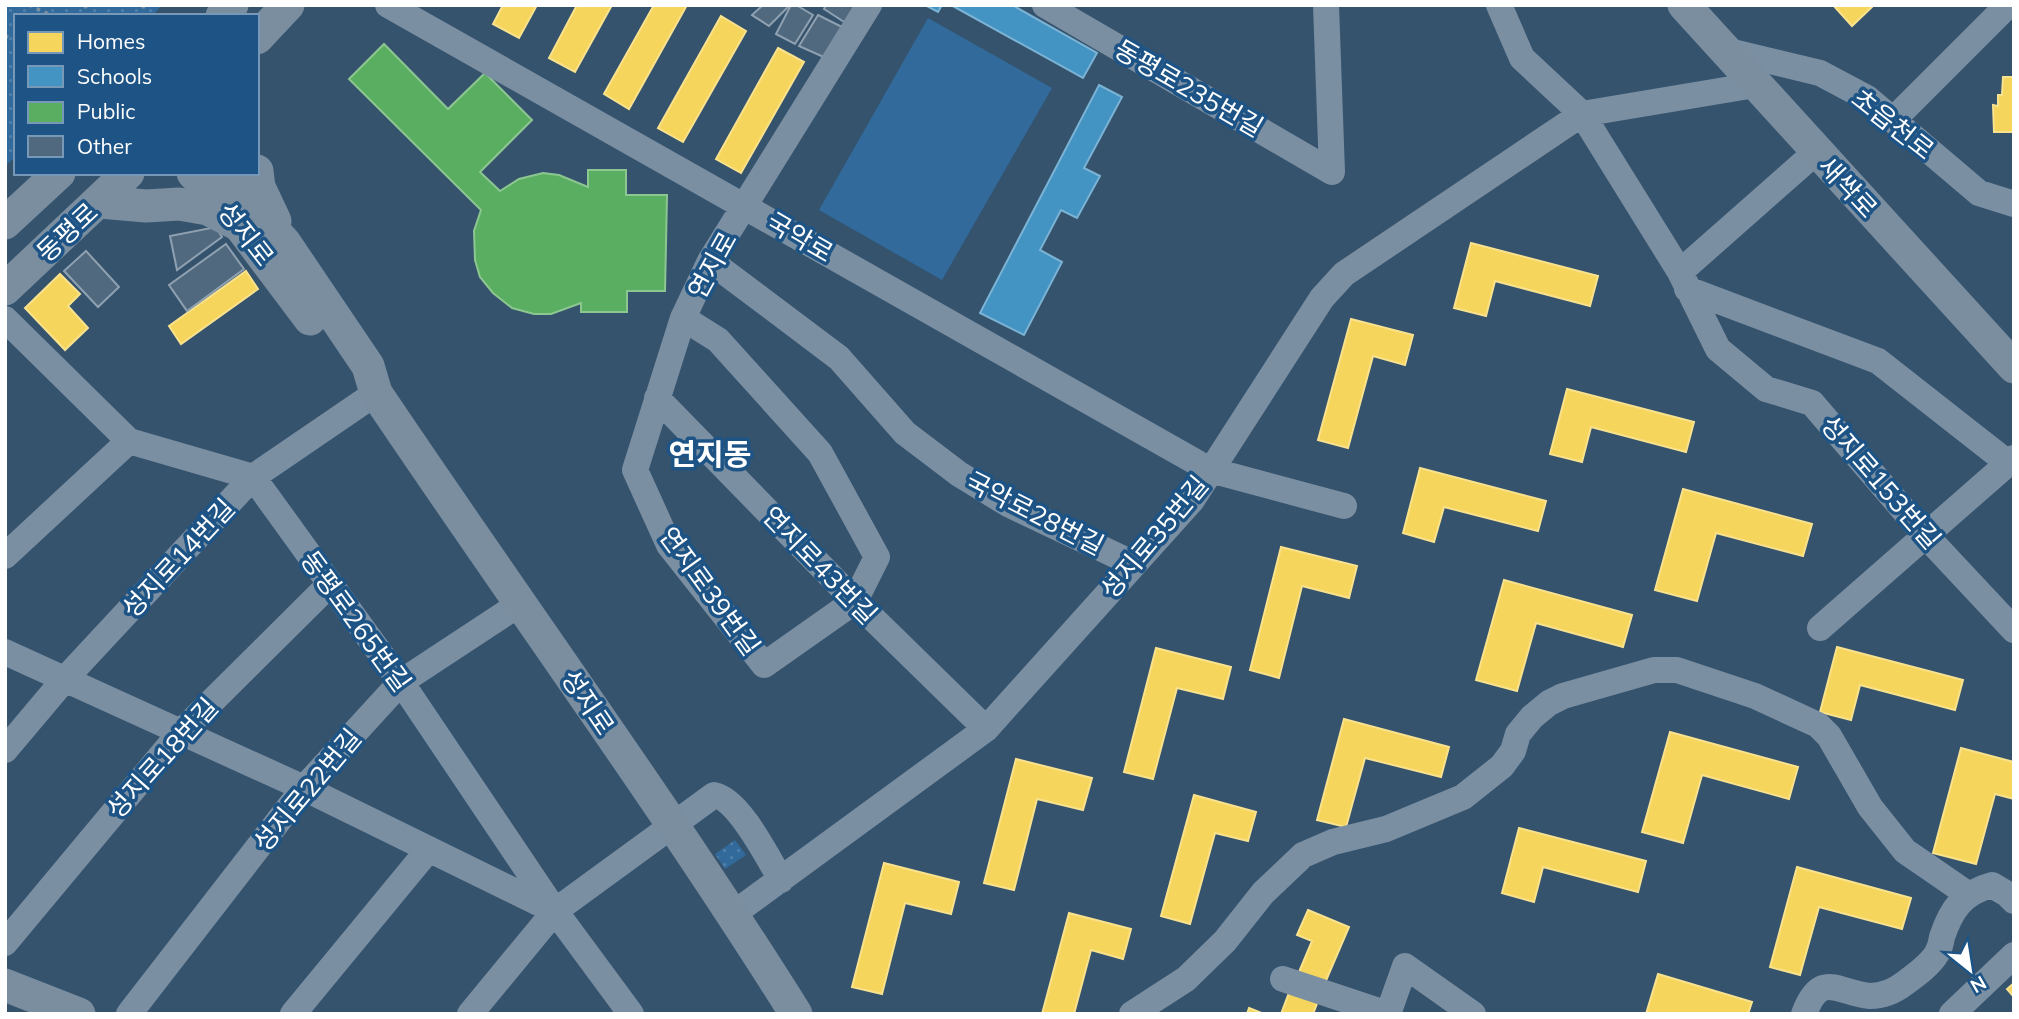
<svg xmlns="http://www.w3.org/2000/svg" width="2019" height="1019" font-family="Mulish,'Noto Sans KR',sans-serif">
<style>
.park{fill:url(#park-dots)}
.pitch{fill:#316a9b}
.homes{fill:#f6d55c;stroke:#f9e28d;stroke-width:2}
.schools{fill:#4393c3;stroke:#7bb3d5;stroke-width:2}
.public{fill:#5aae61;stroke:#8cc690;stroke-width:2}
.building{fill:#50697e;stroke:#8fa1b1;stroke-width:2}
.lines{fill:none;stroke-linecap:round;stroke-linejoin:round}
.path{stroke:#7b8fa3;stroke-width:3.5;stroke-dasharray:3.5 5;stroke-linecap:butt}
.minor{stroke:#7b8fa3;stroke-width:26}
.major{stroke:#7a8ea0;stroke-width:33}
.labels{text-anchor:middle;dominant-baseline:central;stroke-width:7;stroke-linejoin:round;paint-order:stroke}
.street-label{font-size:26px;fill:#fff;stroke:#1d5485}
.quarter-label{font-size:30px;font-weight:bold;fill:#fff;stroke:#1d5485}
</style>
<defs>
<pattern id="park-dots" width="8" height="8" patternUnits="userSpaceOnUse" patternTransform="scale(1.75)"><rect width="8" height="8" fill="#316a9b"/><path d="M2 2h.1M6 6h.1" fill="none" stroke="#5080aa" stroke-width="1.8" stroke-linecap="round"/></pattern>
</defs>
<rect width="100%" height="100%" fill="#35536d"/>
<path class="park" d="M5 5H162L152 16H16V156L5 166Z
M735 840 746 855 725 869 715 854Z"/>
<path class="pitch" d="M928 18 1052 88 942 280 819 210Z"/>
<path class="homes" d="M503 5H537L519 38 493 24Z
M577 5H612L575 72 549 58Z
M654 5H687L629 109 604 94Z
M1833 5H1874L1852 26Z
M721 16 746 31 683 142 658 128Z
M778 48 804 62 741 173 716 159Z
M2003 77H2014V132H1994L1993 105 1998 106V95H2002Z
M1471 243 1598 276 1590 306 1495 281 1486 316 1454 308Z
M246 271 258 289 181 344 169 326Z
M60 274 80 294 68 306 88 328 65 350 25 308Z
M1351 319 1413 335 1405 365 1373 356 1348 448 1318 440Z
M1567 389 1694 422 1686 452 1591 427 1582 462 1550 454Z
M1420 468 1546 501 1538 531 1444 507 1434 542 1403 533Z
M1683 489 1812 524 1803 556 1716 533 1697 601 1655 590Z
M1281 547 1357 566 1349 598 1302 586 1279 678 1250 670Z
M1504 580 1632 615 1623 647 1536 623 1517 691 1476 680Z
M1837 647 1963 680 1955 710 1860 685 1851 720 1820 712Z
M1156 648 1231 667 1223 699 1177 688 1153 779 1124 772Z
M1344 719 1449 747 1441 777 1365 758 1346 827 1317 820Z
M1670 732 1798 767 1789 799 1702 775 1683 843 1642 832Z
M1961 748 2014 762V799L1995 794 1976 864 1933 853Z
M1016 759 1092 778 1083 810 1037 799 1014 890 984 883Z
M1194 795 1256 812 1248 841 1215 833 1190 924 1161 916Z
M1519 828 1646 861 1638 892 1543 867 1534 902 1502 893Z
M884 863 959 882 951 914 905 903 882 994 852 987Z
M1797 867 1911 898 1902 929 1819 907 1800 975 1770 967Z
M1308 910 1349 927 1325 983 1299 972 1312 941 1297 935Z
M1069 913 1131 929 1123 959 1091 950 1074 1014H1042Z
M1658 974 1752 1002 1748 1014H1646Z
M2014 983V997L2007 989Z
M1290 990 1318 1001 1313 1014H1281Z
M1249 1008 1264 1014H1247Z"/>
<path class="schools" d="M925 5H942L938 12Z
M951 5H1012L1097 53 1083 78Z
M1099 85 1122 97 1084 168 1100 176 1077 218 1061 210 1040 250 1062 262 1024 335 980 313Z"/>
<path class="public" d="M384 44 448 109 485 73 532 120 480 172 500 191 519 179 543 173 559 175 588 187V170H626V195H667L665 291H627V312H581V303L551 314H534L512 308 493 293 480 277 475 260 474 231 481 210 349 79Z"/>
<path class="building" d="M763 5H790L769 26 752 15Z
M791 5H796L813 15 795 44 776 34Z
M826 5H861L849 25 824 9Z
M818 15 846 29 828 59 799 46Z
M216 227 222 237 177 270 170 236Z
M226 244 244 269 187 311 169 285Z
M86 251 119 287 98 307 64 271Z"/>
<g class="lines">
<path class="path" d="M29 5 53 16
M85 5 88 16
M143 5 145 16
M5 36 16 40"/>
<path class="minor" d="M388 5 1210 470 1344 506
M1045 5 1332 172
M1326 5 1332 172
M1499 5 1522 58 1582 114 1680 272 1718 349 1766 389 1812 403 1926 536 2014 630
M1724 50 1820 73 1867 98 1979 193 2014 204
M1893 120 2008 5
M710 261 839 358 905 433 959 474 1008 504 1134 564
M1680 272 1816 152
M1687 289 1878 361 2008 463
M683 318 718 340 820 453 877 557 855 601 764 665 669 545 635 470 683 318 710 261 869 5
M5 319 129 441 253 477 401 682 555 911 631 1014
M657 398 855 601 986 729
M5 556 129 441
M1820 628 2014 458
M5 652 304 788 555 911
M5 750 64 680 253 477 376 393
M733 914 986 729 1192 500 1322 298 1344 274 1582 114 1755 85
M5 943 180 733 330 584
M1283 979 1388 1014
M129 1014 304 788 401 682 521 603
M293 1014 429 849
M470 1014 555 911 714 795C739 799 768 858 781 880
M1132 1014 1186 979 1225 941 1263 893 1303 855 1333 842 1386 829 1463 797 1502 766 1513 751 1518 734 1532 717 1549 703 1563 696 1654 670H1677L1755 696 1818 725 1829 736 1870 807 1905 851 1969 895
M1388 1014 1405 966 1473 1014
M1804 1014C1821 969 1837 993 1870 996 1883 996 1896 990 1905 983 1916 975 1931 964 1937 953 1940 948 1941 943 1942 937 1951 910 1962 893 1992 885L2007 894 2014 901
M1952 1014 2014 955"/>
<path class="major" d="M1684 5 2014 367
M222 16 232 5
M257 38 288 5
M257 171 259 187 275 221
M193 173 222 202 310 319
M221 173 285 243 368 366 376 393C515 600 663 802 796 1014
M100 202 146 206 179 204 208 209 237 224
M5 223 59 173
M5 289 128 173
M5 985 79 1014"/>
</g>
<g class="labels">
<g class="street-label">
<text transform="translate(1189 88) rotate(30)">동평로235번길</text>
<text transform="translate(1893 124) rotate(38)">초읍천로</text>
<text transform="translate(1848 187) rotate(47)">새싹로</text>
<text transform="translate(67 232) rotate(-43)">동평로</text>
<text transform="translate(246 234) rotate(52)">성지로</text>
<text transform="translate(800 237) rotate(30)">국악로</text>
<text transform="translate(712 265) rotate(-61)">연지로</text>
<text transform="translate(1881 482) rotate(49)">성지로153번길</text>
<text transform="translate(1035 513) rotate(27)">국악로28번길</text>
<text transform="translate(1154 537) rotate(-50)">성지로35번길</text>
<text transform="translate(178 558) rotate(-47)">성지로14번길</text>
<text transform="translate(820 565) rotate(46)">연지로43번길</text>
<text transform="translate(710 591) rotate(54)">연지로39번길</text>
<text transform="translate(356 621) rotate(54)">동평로265번길</text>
<text transform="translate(588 702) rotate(56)">성지로</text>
<text transform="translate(162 758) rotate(-48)">성지로18번길</text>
<text transform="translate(307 790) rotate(-50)">성지로22번길</text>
</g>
<g class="quarter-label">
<text x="710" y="454">연지동</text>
</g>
</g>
<rect width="2019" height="1019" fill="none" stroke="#ffffff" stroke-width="14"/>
<rect x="14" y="14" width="245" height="161" fill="#1d5485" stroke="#7798b6" stroke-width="2"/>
<rect x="28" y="32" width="35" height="21" fill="#f6d55c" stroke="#7798b6" stroke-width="2"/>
<text x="77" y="49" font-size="21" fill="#ffffff">Homes</text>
<rect x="28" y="66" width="35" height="21" fill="#4393c3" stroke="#7798b6" stroke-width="2"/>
<text x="77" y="84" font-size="21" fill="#ffffff">Schools</text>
<rect x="28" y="102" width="35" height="21" fill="#5aae61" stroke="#7798b6" stroke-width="2"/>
<text x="77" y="119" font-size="21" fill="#ffffff">Public</text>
<rect x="28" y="136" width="35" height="21" fill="#50697e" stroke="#7798b6" stroke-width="2"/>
<text x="77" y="154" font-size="21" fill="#ffffff">Other</text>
<g transform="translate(1970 970) rotate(150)" stroke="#1d5485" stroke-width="5" paint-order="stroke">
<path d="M0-5L12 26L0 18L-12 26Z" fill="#ffffff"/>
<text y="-10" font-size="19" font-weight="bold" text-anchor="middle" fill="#ffffff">N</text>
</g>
</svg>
